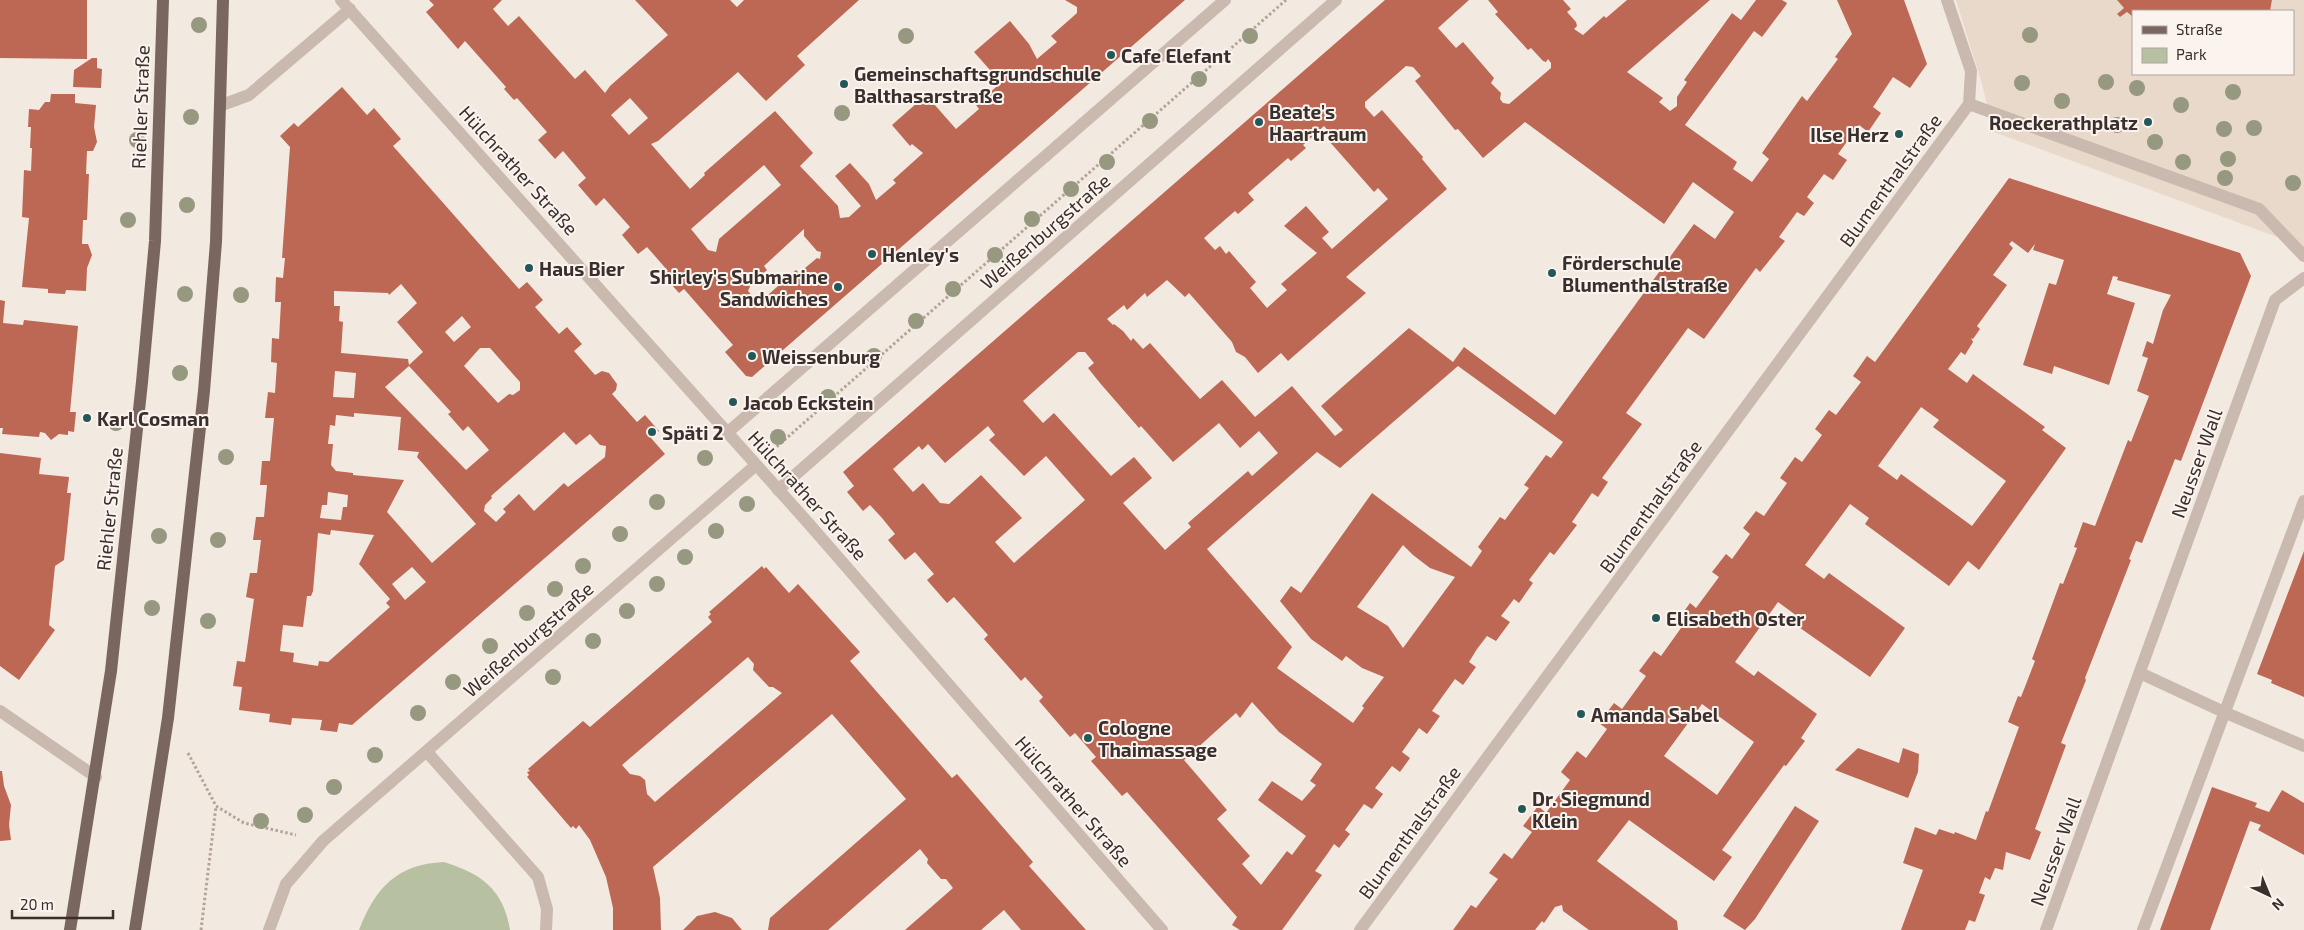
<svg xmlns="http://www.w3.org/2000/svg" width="2304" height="930" font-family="'Exo 2',sans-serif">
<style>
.green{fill:#b8c0a2}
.plaza{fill:#e9d9ca}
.building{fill:#bd6854;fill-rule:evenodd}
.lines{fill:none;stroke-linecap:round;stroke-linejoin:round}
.path{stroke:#b5a398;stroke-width:3;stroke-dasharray:2.5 2.5;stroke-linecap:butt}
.lane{stroke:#cab9ae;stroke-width:12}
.street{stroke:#cab9ae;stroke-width:12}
.primary{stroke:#79665e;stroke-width:12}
.tree{fill:#969880}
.poi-dot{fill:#245758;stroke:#faf3ee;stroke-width:2}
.labels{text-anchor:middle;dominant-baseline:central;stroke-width:4;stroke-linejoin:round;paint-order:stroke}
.poi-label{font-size:19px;font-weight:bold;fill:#392f2c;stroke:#faf3ee;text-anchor:start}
.street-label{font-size:19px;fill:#392f2c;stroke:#faf3ee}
</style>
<rect width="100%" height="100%" fill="#f2e9e1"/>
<path class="green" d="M444 862C482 874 503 889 510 930H359C375 888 397 864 444 862Z"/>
<path class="plaza" d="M1956 0H2117L2124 8 2117 14 2120 17 2127 12 2133 17V74H2293V11H2270L2272 0H2304V247L1994 132 1982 84Z"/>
<path class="building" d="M0 0H87V59L0 58Z
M429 0H502L493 9 508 26 519 16 575 79 585 70 605 93 610 86 668 35 635 0H730L737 7 744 0H859L797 56 805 65 766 101 738 72 658 141 651 144 690 189 705 175 704 173 775 111 813 153 800 166 838 206 840 218 849 217 861 206 835 176 850 163 869 184 876 200 896 183 893 180 923 153 912 144 910 146 892 125 926 95 956 129 979 109 976 105 1005 79 990 70 974 52 1010 21 1029 44 1037 59 1057 42 1051 36 1077 13V7L1065 0H1185L752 377 746 376 725 352 733 345 684 289 679 293 663 275 668 271 647 247 638 254 622 235 630 227 604 198 596 206 578 185 586 178 563 151 555 159 538 140 547 132 517 98 514 100 504 89 506 87 465 41 458 49 426 12 434 5ZM630 98 648 118 629 135 611 115ZM764 165 781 185 719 239 716 252 708 250 691 229ZM804 229V236L817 251 821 252 820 259 817 258 799 273 796 270 759 303 748 291 751 284 767 270 764 266Z
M1385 0H1469L1438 28 1456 48 1463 42 1494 78 1491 83 1501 93 1500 99 1503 103 1509 104 1551 68V63L1548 59 1546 62 1543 61 1531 48 1528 50 1495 14 1498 12 1488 0H1563L1571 9 1567 12 1576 22 1577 26 1574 29 1583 35 1604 16 1606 18 1627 0H1710L1627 72 1663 98 1659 102 1670 111 1677 106V97L1687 82 1684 80 1732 13 1741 20 1756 0H1782L1787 3 1786 5 1762 37 1754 31 1685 125 1737 162 1733 169 1752 182 1769 159 1762 153 1802 96 1807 101 1838 59 1835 57 1852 34 1837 0H1904L1927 64 1910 88 1893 77 1873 107 1881 113 1868 132 1859 125 1838 154 1847 160 1833 180 1824 174 1807 197 1814 203 1804 216 1797 212 1779 237 1785 241 1760 272 1756 268 1704 339 1688 328 1626 413 1642 424 1602 478 1608 482 1598 497 1592 493 1572 522 1577 525 1554 555 1550 552 1529 580 1533 583 1519 603 1514 599 1501 616 1510 622 1496 641 1487 636 1477 649 1469 662 1476 667 1463 685 1455 679 1432 711 1440 716 1427 734 1419 728 1402 752 1410 758 1400 772 1392 766 1382 779 1375 788 1383 794 1372 809 1364 804 1345 830 1350 834 1339 848 1334 844 1328 853 1315 871 1322 875 1282 930H1240L1232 925 1237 917 1127 792 1122 796 1091 761 1096 757 1075 733 1070 737 1039 701 1043 697 1025 677 1021 681 984 639 988 635 963 607 954 597 947 603 927 580 934 574 915 552 905 560 888 540 895 534 882 518 870 505 863 511 847 492 854 486 843 472ZM1406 66 1413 67 1421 76 1415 81 1455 130 1458 129 1483 158 1525 122 1664 224 1693 182 1734 212 1715 239 1694 224 1555 415 1464 347 1453 362 1409 328 1321 406 1343 430 1335 436 1292 386 1255 417 1222 380 1200 399 1150 343 1143 349 1133 338 1131 341 1123 331 1114 324 1113 325 1107 319 1124 305 1127 310 1145 293 1147 297 1167 280 1185 297 1189 293 1232 342 1236 352 1245 357 1258 373 1281 353 1288 361 1366 293 1346 277 1447 189 1422 159 1423 157 1382 110 1374 117 1365 107V102ZM1324 126 1334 137 1329 141 1374 192 1378 188 1388 199 1332 249 1322 238 1329 232 1306 206 1284 226 1317 253 1281 284 1287 290 1267 308 1250 288 1256 282 1229 251 1226 254 1220 246 1215 250 1204 238 1235 211 1238 214 1254 200 1248 193 1288 158 1291 161 1306 148 1303 145ZM1078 352H1085L1094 363 1088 368 1100 383 1139 428 1141 426 1173 462 1219 423 1240 448 1259 431 1278 453 1252 476 1248 471 1188 523 1191 527 1165 550 1123 503 1152 478 1134 457 1111 476 1054 413 1043 423 1023 401ZM1458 366 1563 442 1551 458 1546 455 1524 485 1529 488 1516 505 1505 520 1500 517 1478 547 1482 551 1471 567 1372 493 1301 593 1291 586 1280 601 1311 639 1342 661 1346 656 1362 668 1384 677 1362 706 1364 708 1353 723 1277 668 1292 647 1207 549 1317 452 1340 468ZM988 426 995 435 989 440 1024 476 1046 456 1085 500 1014 563 995 542 1022 518 981 475 949 504 940 503 923 483 913 492 893 469 919 446 922 450 928 444 945 463ZM1403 545 1413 555 1430 568 1455 577 1403 648 1388 626 1357 607ZM1252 702 1279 732 1322 764 1310 781 1316 785 1302 801 1272 781 1258 800 1306 836 1292 855 1287 851 1261 885 1242 864 1250 856 1217 819 1227 810 1184 760 1236 713 1240 718Z
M2117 0H2272L2270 11H2133V17L2127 12 2120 17 2117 14 2124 8Z
M92 58H97V68L102 69 101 88 73 87 74 70Z
M342 87 367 115 374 108 401 139 393 146 519 289 527 282 543 300 535 307 559 334 567 327 582 344 574 351 595 375 602 371 609 373 617 384 616 390 612 394 637 422 645 415 659 431 651 438 665 454 352 725 339 723 337 732 320 730 322 720 292 718 291 725 269 722 270 714 239 710 242 687 233 686 237 661 245 662 254 599 246 597 250 573H257L261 540H253L256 517H264L267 485H260L262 461H270L272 439 274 418H265L268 392 275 393 277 363 271 362 272 338 279 339 281 302H275L276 277 283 278 285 258H282L290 147 280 136 294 123 298 127ZM401 284 417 303 397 322 423 352 409 365 408 359 341 353 343 322 339 321 340 306H334V291L388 293 389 295ZM462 316 471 327 454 342 445 332ZM480 348H490L520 382V390L513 395 509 394 498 403 464 366ZM409 366 451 412 448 414 463 431 468 426 489 450 466 470 385 387ZM335 371 356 373 354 398 333 397ZM354 413 401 417 398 450 419 452 417 457 476 524 432 563 387 512 404 480 353 475V473L336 471 331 465 333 444H328L330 425 335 426 336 415 354 417ZM564 432 576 445 590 434 600 445 606 446 605 457 568 487 564 483 534 511 519 494 503 509 506 512 496 522 484 511 485 505 492 498 491 496ZM328 492 348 495 347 507H343L341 520 320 518 322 505H327ZM331 530 374 535 359 564 390 599 386 603 390 607 328 662 319 661 318 666 293 662 294 653 280 651 283 625 303 627 307 596H311L313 591 318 533 330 535ZM412 567 426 582 405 600 392 584Z
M51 94H75V103L96 105 94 127 97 142 93 151H87L86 174H89L87 220H83L82 244H88L92 255 87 268 86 291 66 290 65 294 48 293V289L22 287 29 218 22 217 24 170 31 171 32 148H30L31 127H28L29 109 39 110 45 102H50Z
M2009 178 2240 253 2251 276 2181 461 2175 459 2142 543 2136 541 2129 559 2131 560 2085 678 2086 680 2061 743 2066 745 2035 829 2041 832 2030 860 2006 852 2003 870 1995 868 1990 880 1985 877 1979 893 1985 895 1975 922 1969 920 1965 930H1901L1923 870 1903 863 1915 827 1936 835 1939 829 1954 834 1955 832 1976 840 1986 811 1988 812 2019 727 2008 722 2018 696 2021 697 2035 661 2032 659 2060 583 2063 584 2077 548 2074 547 2083 522 2095 526 2128 440 2131 442 2149 396 2137 391 2148 358 2142 356 2147 341 2153 344 2163 310 2171 295 2117 280 2118 277 2113 276 2107 294 2135 303 2109 385 2054 366 2052 374 2023 365 2049 283 2056 285 2064 260 2033 250 2035 244 2028 253 2012 241 2009 244 2013 248 1993 275 2007 285 1977 326 1980 329 1973 339 1971 338 1973 342 1965 355 1961 352 1948 369 1967 383 1973 374 2045 427 2042 430 2066 448 1979 570 1968 561 1949 586 1865 524 1869 518 1850 504 1805 565 1824 579 1829 573 1905 628 1870 677 1793 623 1797 616 1778 602 1735 662 1754 676 1758 671 1817 714 1801 738 1805 741 1786 766 1784 765 1722 850 1732 857 1714 881 1629 820 1597 861 1677 921 1678 930H1589L1563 911 1562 905 1555 907 1544 923 1542 921 1535 930H1453L1471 905 1476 908 1498 879 1489 873 1504 853 1512 859 1532 832 1523 826 1538 806 1546 813 1570 780 1561 772 1577 751 1586 758 1607 729 1599 723 1614 703 1622 709 1646 676 1639 671 1654 651 1661 656 1681 628 1675 624 1690 603 1696 608 1719 577 1712 572 1726 554 1732 559 1750 534 1743 528 1756 511 1764 516 1787 483 1780 478 1795 457 1802 462 1822 435 1815 429 1829 410 1836 415 1861 382 1853 376 1867 356 1875 362ZM1921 407 1939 420 1933 427 2006 481 1972 526 1901 474 1897 480 1878 466ZM1702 704 1754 742 1717 795 1664 756Z
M0 300 5 301 3 323 23 325 24 320 78 326 70 412H76L74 432 68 431V435L59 434 51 440 45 433 40 432 39 437 2 434 3 428H0Z
M0 453 41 458 39 474 69 477 67 493H71L64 560 55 566 49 625 55 630 19 680 0 666Z
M2304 551V697L2271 683 2272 680 2257 674Z
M762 566 764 569 766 567 789 593 798 584 860 652 850 661 952 778 957 774 1033 862 1029 866 1086 930H1021L1004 910 981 930H905L953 888 946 879H941L927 863 928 859 920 849 828 930H768L770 918 906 799 832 714 653 867 660 898 661 930H613V908L606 877 590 840 579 825 576 829 573 826 571 828 527 777 529 775 527 772 530 771 528 769 583 721 590 727 712 622 708 617 711 614 709 612ZM748 657 754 664 753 670 769 687H773L782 693 655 802 647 794 645 780 640 776 630 774 622 765Z
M1858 748 1899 763 1903 748 1919 754 1918 772 1908 798 1835 770Z
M0 771H2L4 786 11 805 9 825 11 840 0 841Z
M2212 787 2257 803 2255 807 2269 812 2282 790 2304 803V855L2258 830 2261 825 2250 821 2210 930H2160Z
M1795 806 1819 821 1755 919 1745 930 1723 916Z
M715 912 732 918 742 930H683L697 916Z"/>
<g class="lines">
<path class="path" d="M773 450 1286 0
M188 753 216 806 244 823 296 835
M201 930 216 806"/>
<path class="lane" d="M427 752 538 877 547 909 546 930"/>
<path class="street" d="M341 0 810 525 1162 930
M1947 0 1971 71 1969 104 2259 209 2304 256
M222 105 249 95 350 9
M727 433 1225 0
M778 490 1336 0
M2140 673 2226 713 2304 746
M0 711 96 777
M269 930 286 884 323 841 756 465
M1360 930 1969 104
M2046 930 2275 300 2304 278
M2143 930 2304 501"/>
<path class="primary" d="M70 930 111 671 142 382 155 241 163 0
M135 930 168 718 204 391 216 242 223 0"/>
</g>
<g class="tree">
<circle cx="199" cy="25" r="8"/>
<circle cx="2030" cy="35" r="8"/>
<circle cx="906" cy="36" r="8"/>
<circle cx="1250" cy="36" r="8"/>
<circle cx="1199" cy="79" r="8"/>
<circle cx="2106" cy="82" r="8"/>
<circle cx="2022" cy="83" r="8"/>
<circle cx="2137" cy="88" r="8"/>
<circle cx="2233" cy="92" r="8"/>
<circle cx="2062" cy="101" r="8"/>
<circle cx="2181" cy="105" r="8"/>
<circle cx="842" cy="113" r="8"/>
<circle cx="191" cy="117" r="8"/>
<circle cx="1150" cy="121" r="8"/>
<circle cx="2117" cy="125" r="8"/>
<circle cx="2254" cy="128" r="8"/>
<circle cx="2224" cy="129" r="8"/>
<circle cx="137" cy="140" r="8"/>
<circle cx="2155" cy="142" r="8"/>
<circle cx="2228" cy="159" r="8"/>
<circle cx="1107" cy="162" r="8"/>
<circle cx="2183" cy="162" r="8"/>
<circle cx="2225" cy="178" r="8"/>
<circle cx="2293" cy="183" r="8"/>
<circle cx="1071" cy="189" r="8"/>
<circle cx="187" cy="205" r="8"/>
<circle cx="1032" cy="219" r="8"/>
<circle cx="128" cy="220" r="8"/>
<circle cx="995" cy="255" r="8"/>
<circle cx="953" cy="289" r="8"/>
<circle cx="185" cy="294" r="8"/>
<circle cx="241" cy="295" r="8"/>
<circle cx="916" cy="321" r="8"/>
<circle cx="874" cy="356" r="8"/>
<circle cx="180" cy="373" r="8"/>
<circle cx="828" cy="397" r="8"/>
<circle cx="116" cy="423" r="8"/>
<circle cx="778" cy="437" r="8"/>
<circle cx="226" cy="457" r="8"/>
<circle cx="705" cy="458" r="8"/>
<circle cx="657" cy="502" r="8"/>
<circle cx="747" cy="504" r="8"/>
<circle cx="716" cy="531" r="8"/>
<circle cx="620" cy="534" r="8"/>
<circle cx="159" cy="536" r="8"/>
<circle cx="218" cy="540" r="8"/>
<circle cx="685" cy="557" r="8"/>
<circle cx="583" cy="566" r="8"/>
<circle cx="657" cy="584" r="8"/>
<circle cx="555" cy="589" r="8"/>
<circle cx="152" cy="608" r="8"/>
<circle cx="627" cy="611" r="8"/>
<circle cx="527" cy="613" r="8"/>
<circle cx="208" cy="621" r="8"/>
<circle cx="593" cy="641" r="8"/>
<circle cx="490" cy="646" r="8"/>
<circle cx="553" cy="677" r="8"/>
<circle cx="453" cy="682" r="8"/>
<circle cx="418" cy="713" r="8"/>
<circle cx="375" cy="755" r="8"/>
<circle cx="334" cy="787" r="8"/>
<circle cx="305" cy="815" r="8"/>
<circle cx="261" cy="821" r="8"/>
</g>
<g class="poi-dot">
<circle cx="1111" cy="55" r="5"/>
<circle cx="844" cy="84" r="5"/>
<circle cx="1259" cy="122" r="5"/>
<circle cx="2148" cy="122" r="5"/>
<circle cx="1899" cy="134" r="5"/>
<circle cx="872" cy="254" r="5"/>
<circle cx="529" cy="268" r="5"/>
<circle cx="1552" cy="273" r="5"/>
<circle cx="838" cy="287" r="5"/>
<circle cx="752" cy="356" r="5"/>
<circle cx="733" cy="402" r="5"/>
<circle cx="87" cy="418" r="5"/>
<circle cx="652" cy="432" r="5"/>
<circle cx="1656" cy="618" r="5"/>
<circle cx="1581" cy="714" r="5"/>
<circle cx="1088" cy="738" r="5"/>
<circle cx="1522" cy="809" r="5"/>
</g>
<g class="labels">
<g class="poi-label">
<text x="1121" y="55">Cafe Elefant</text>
<text x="854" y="73">Gemeinschaftsgrundschule<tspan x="854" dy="22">Balthasarstraße</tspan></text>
<text x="1269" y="111">Beate's<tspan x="1269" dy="22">Haartraum</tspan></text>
<text x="2138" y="122" text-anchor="end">Roeckerathplatz</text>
<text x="1889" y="134" text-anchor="end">Ilse Herz</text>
<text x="882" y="254">Henley's</text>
<text x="1562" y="262">Förderschule<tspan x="1562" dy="22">Blumenthalstraße</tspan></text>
<text x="539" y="268">Haus Bier</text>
<text x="828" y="276" text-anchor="end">Shirley's Submarine<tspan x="828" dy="22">Sandwiches</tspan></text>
<text x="762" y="356">Weissenburg</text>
<text x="743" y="402">Jacob Eckstein</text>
<text x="97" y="418">Karl Cosman</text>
<text x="662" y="432">Späti 2</text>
<text x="1666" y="618">Elisabeth Oster</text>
<text x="1591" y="714">Amanda Sabel</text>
<text x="1098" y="727">Cologne<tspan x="1098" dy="22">Thaimassage</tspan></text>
<text x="1532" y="798">Dr. Siegmund<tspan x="1532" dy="22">Klein</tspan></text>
</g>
<g class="street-label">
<text transform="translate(140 107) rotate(-88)">Riehler Straße</text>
<text transform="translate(519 170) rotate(48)">Hülchrather Straße</text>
<text transform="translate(1890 180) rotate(-54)">Blumenthalstraße</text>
<text transform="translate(1045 231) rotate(-41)">Weißenburgstraße</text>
<text transform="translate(2196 463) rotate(-70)">Neusser Wall</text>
<text transform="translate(808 495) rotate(48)">Hülchrather Straße</text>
<text transform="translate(1650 506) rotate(-54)">Blumenthalstraße</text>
<text transform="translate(109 509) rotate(-84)">Riehler Straße</text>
<text transform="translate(528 639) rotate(-41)">Weißenburgstraße</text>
<text transform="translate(1074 801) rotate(49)">Hülchrather Straße</text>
<text transform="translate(1409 832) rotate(-54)">Blumenthalstraße</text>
<text transform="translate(2055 851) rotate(-70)">Neusser Wall</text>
</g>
</g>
<rect x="2132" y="10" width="162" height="65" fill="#faf3ee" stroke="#ada5a0"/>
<rect x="2142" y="26" width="25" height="8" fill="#79665e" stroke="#ada5a0"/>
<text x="2176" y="35" font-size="15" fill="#392f2c">Straße</text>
<rect x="2142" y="48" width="25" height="15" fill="#b8c0a2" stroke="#ada5a0"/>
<text x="2176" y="60" font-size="15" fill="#392f2c">Park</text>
<g transform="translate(2269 895) rotate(136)" stroke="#faf3ee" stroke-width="4" paint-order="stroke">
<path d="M0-4L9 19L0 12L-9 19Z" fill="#392f2c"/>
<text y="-8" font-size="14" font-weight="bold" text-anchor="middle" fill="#392f2c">N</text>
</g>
<path d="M12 910v8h101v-8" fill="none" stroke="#392f2c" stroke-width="2.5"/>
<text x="20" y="910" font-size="15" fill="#392f2c" stroke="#faf3ee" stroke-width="4" paint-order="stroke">20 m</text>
</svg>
